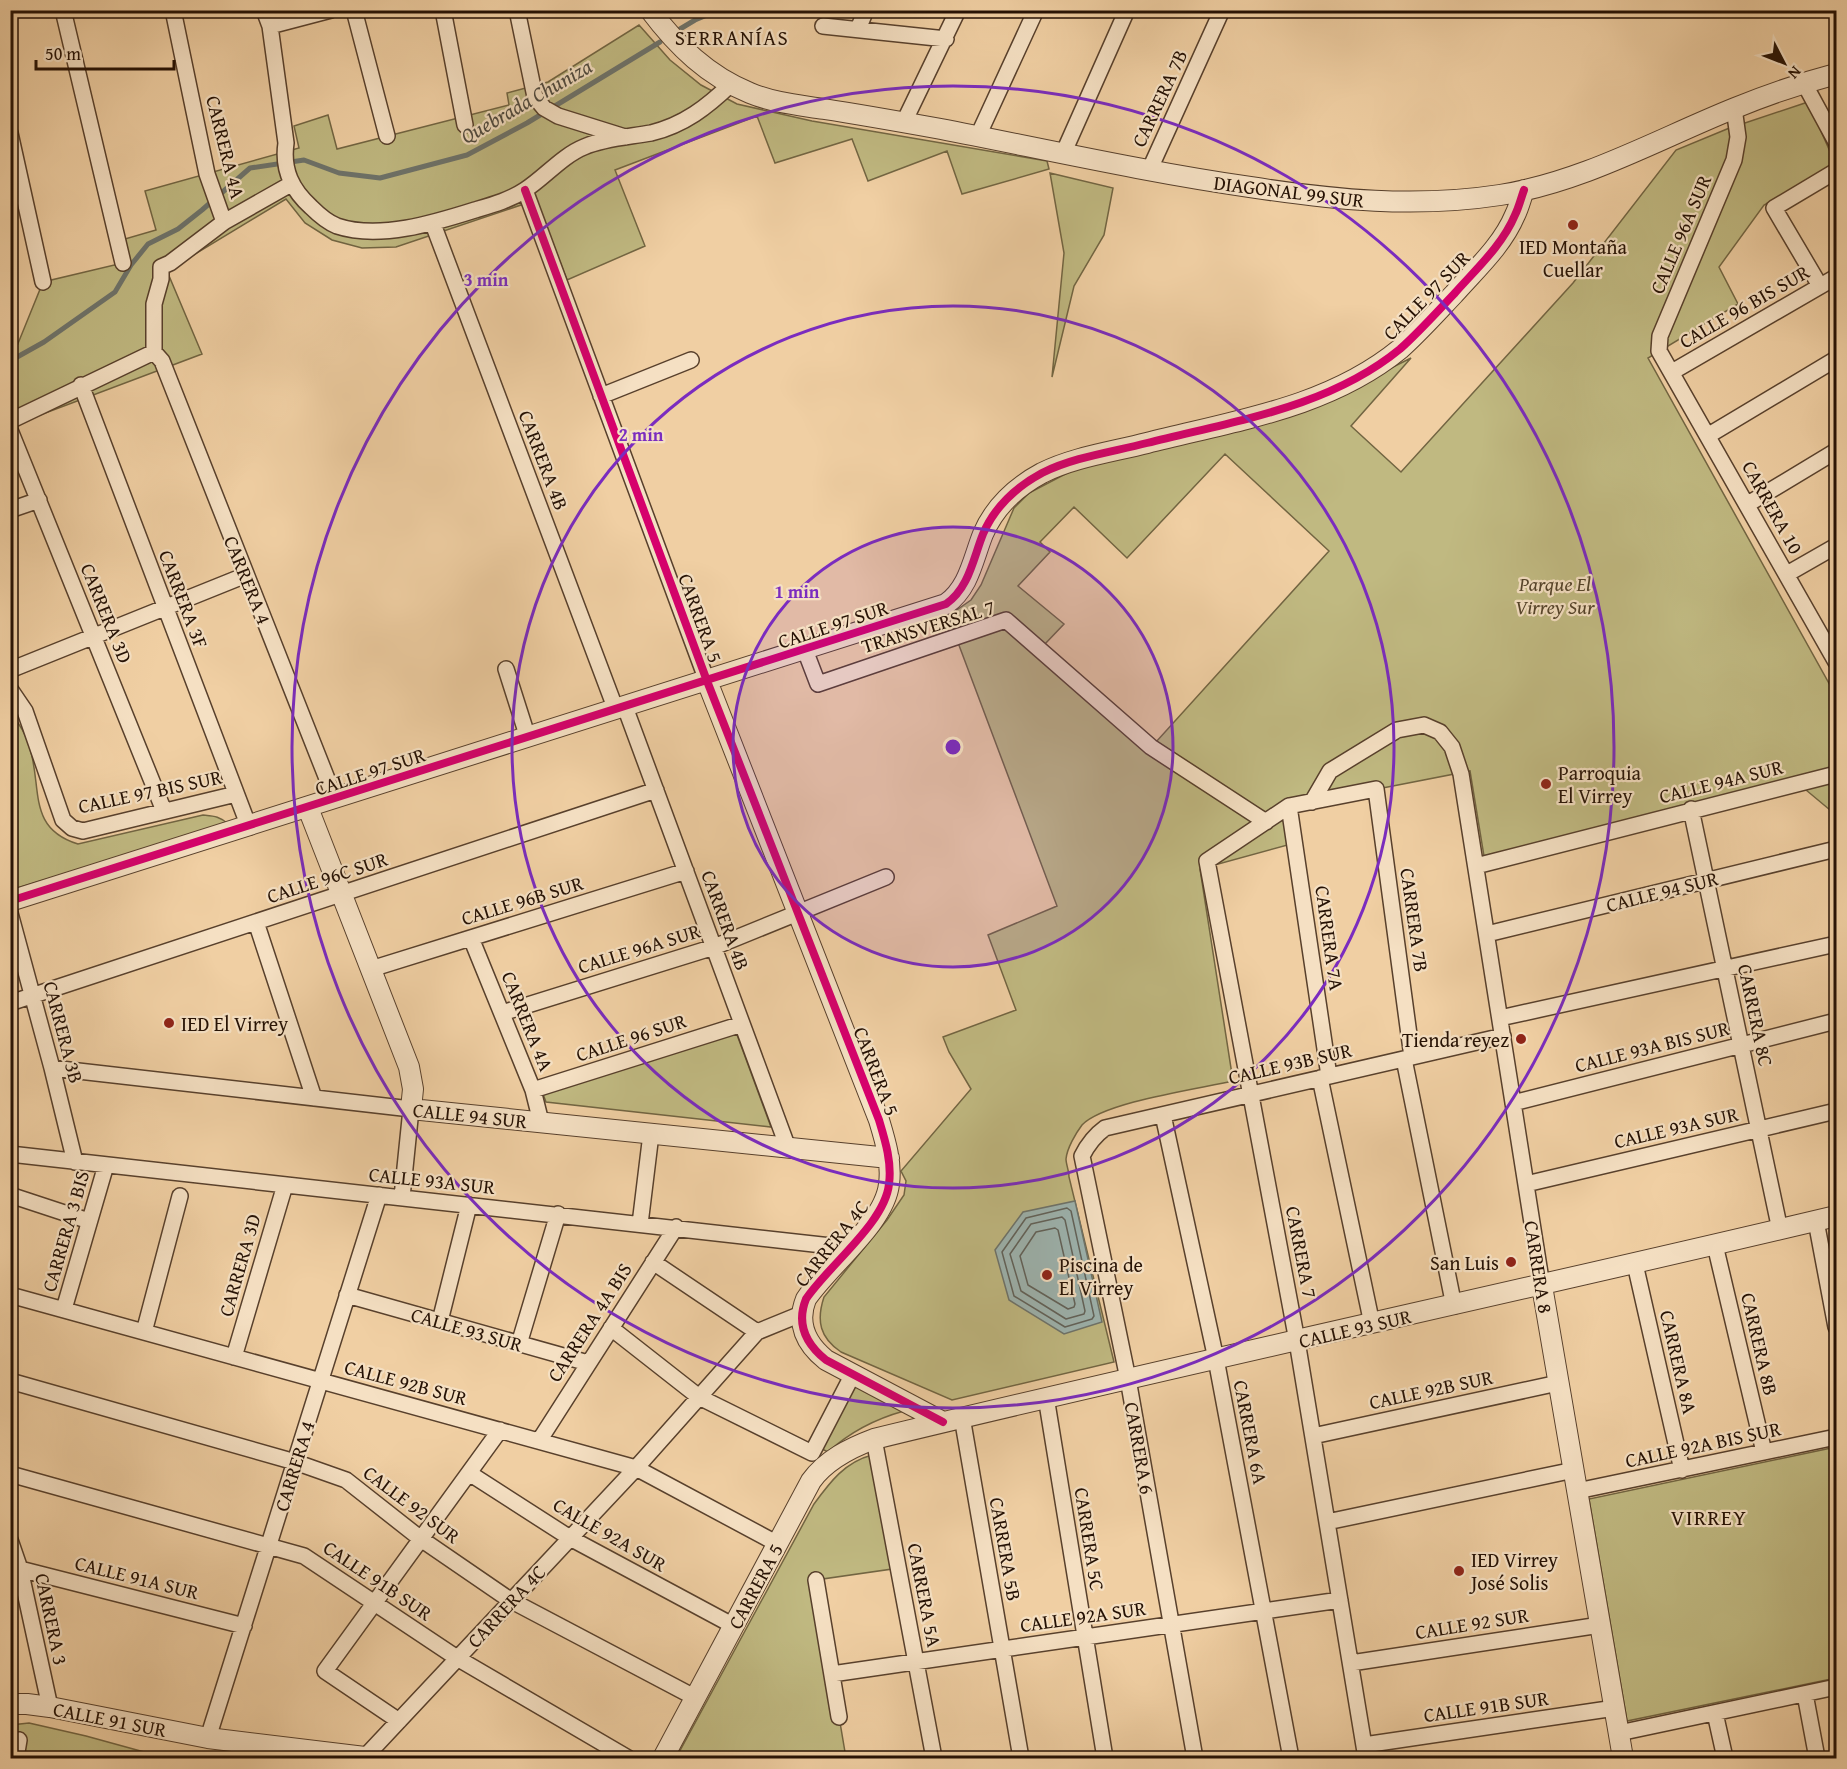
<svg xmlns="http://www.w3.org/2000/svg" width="1847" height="1769" font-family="'Gentium Book Plus',serif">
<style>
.green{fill:#c0b981;stroke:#726542;stroke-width:1.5;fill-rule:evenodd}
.water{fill:#9db4b0;stroke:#6d736b;stroke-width:1.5}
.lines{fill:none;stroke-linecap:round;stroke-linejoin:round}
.shore{stroke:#61625a;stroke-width:1.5}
.stream{stroke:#6d736b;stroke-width:5}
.minor-casing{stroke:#58402c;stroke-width:18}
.tertiary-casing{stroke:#58402c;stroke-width:22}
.minor{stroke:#f5e0c3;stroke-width:15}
.tertiary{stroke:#f5e0c3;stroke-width:20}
.cycleway-casing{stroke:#f5e0c3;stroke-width:11}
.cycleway{stroke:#d6006c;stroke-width:8}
.ring{fill:none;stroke:#7b2cbf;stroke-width:3}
.poi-dot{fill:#8f2418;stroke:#f5e0c3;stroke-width:2}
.labels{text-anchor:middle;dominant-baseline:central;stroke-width:4.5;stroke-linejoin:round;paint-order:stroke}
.street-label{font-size:20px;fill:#251104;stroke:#f5e0c3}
.poi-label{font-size:20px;fill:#251104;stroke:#f5e0c3;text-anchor:start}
.park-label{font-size:20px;font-style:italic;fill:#54432a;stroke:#f5e0c3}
.neighbourhood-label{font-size:21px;letter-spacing:1.5px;fill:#251104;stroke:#f5e0c3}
.water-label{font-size:21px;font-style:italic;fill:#4f4a40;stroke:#f5e0c3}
.centre{fill:#7b2cbf;stroke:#f5e0c3;stroke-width:3}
.ring-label{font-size:18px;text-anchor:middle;font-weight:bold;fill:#7b2cbf;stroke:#f5e0c3;stroke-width:4.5;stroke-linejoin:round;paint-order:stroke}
</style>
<rect width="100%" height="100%" fill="#f0cfa3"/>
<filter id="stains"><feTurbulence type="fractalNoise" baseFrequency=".00333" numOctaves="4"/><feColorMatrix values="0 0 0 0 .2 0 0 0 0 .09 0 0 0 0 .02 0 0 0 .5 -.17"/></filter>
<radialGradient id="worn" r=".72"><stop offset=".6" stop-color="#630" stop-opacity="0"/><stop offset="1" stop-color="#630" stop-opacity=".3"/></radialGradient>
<path class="green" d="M639 25 670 60 701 85 737 104 812 121 1047 161 1049 169 962 194 947 151 868 181 852 139 775 163 757 116 615 170 645 246 567 280 536 200 396 247 362 248 332 240 305 223 286 199 167 271 202 354 11 426V348L17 346 43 282 123 263 118 241 156 230 145 191 299 148 294 126 328 115 337 149 509 105 507 93 548 82Z
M1808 102 1836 165 1764 205 1719 267 1738 304 1648 358 1836 696V815L1794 780 1484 856 1470 771 1290 806 1295 843 1200 869 1233 1081C1198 1089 1104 1102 1082 1125 1076 1133 1067 1148 1066 1159 1066 1164 1069 1171 1069 1177L1114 1362 952 1400 841 1352C820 1338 816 1321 824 1297L887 1220 904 1195 906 1181 901 1171 971 1089 949 1052 943 1037 1016 1010 988 935 1057 906 948 616 971 600 981 585 1014 508 1029 493 1073 470 1351 388 1411 358 1351 426 1401 472 1573 283 1676 150 1727 129ZM1225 454 1329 551 1156 742 1045 644 1064 624 1018 586 1050 552 1040 542 1074 507 1127 558Z
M1050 173 1113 188 1104 235 1074 286 1052 377 1064 253Z
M10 712C18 722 26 734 29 745 43 787 26 828 78 844L203 815C213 816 220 816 228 824L11 890Z
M736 1032 771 1127 546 1102 543 1094Z
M855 1385 904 1411C875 1419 851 1431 828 1452L820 1448Z
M1836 1447V1678L1627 1721 1589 1499Z
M872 1455 892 1569 816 1580 846 1758H676L814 1504C830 1482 845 1462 872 1455Z
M29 1723 86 1736 166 1758H11V1725Z"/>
<path class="water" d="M1075 1201 1102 1322 1064 1334 1009 1300 995 1250 1023 1212Z"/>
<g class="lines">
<path class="shore" d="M1067 1208 1071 1211 1094 1316 1092 1319 1065 1327 1014 1296 1002 1252 1026 1218Z
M1062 1217 1065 1220 1085 1311 1084 1314 1066 1319 1021 1291 1010 1254 1031 1224Z
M1055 1228 1058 1230 1075 1304 1074 1307 1068 1309 1028 1285 1020 1256 1036 1232Z"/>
<path class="stream" d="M680 29 695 20 719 10
M10 361 44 342 115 292 131 265 148 244 178 229 202 210 250 168 304 160 339 173 380 178 467 155 527 123 660 42"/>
<g class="minor-casing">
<path id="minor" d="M63 10 123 263
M173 10 207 174 224 222
M264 10 270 26 286 143C282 170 292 190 311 207 319 215 327 222 337 226 379 240 434 223 475 210 492 205 510 200 525 190 545 177 562 156 584 147 605 138 629 137 651 133 684 125 707 107 731 84
M354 10 387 136
M443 10 465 125
M517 10 535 97 544 108 558 116 625 137
M270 26 331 10
M823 26 946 39
M858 29 866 10
M1804 83 1836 142
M1734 108 1738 137 1734 160 1660 336 1659 351 1836 662
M904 122 958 10
M10 133 43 282
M978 136 1036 10
M1063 154 1127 10
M1149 171 1222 10
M525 190 707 681
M433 224 616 710
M1820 286 1774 208 1836 171
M154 352V304L161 279V267L170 263 224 222 291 184
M1672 372 1836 277
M81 385 249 827
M601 396 691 360
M10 421 154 352 162 361 335 799
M10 430 164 811
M1709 435 1836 359
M1748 504 1836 451
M10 510 39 500
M1787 574 1836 546
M805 650 818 684 1006 620 1151 747 1266 822
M506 669 528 738
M10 670 246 575
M10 689 25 711 63 820 72 828 83 831 236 794
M625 707 788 1148
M1312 802 1330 771 1397 730 1424 725 1440 732 1452 747 1461 774 1542 1286
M1289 806 1329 1076
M1691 809 1780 1230
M1476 866 1836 774
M10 913 52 1068 75 1162
M256 922 314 1098
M1487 934 1836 849
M471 938 533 1090 541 1122
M371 969 686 871
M10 1003 656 790
M502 1013 714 947 886 877
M1500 1018 1836 944
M1404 1059 1454 1306
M52 1068 411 1109 402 1197
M1320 1078 1372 1324
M533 1090 742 1024
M1513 1103 1836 1021
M1163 1115 1216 1359 1291 1758
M10 1154 849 1248
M1526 1184 1836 1111
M10 1195 89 1221
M1816 1221 1836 1327
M640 1224 651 1134
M1715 1245 1764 1452
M653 1262 757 1332
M1635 1264 1682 1470
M10 1295 636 1468 778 1544
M347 1295 588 1363
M64 1309 106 1165
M440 1321 469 1205
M611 1328 699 1397 812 1453 853 1374
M144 1332 180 1196
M519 1344 558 1214
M234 1357 285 1185
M10 1381 295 1462 346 1480 421 1539 510 1600 696 1698
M1046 1397 1105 1758
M962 1417 1021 1758
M1313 1436 1558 1383
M874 1439 934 1758
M539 1441 676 1227
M469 1473 570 1538 734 1626
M10 1474 304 1556 457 1658 628 1758
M1577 1491 1836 1437
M1327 1522 1574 1470
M10 1540 20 1569 50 1707
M20 1569 244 1626
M816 1580 839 1717
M1351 1663 1600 1625
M832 1674 1340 1600
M1805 1694 1817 1758
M1715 1713 1725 1758
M399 1721 325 1671 500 1430
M1619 1733 1836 1687
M208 1738 379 1195
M1364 1745 1615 1708
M16 1758 19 1740
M364 1758 636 1468 757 1332 801 1314
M1195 1758 1128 1379 1082 1156C1088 1144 1094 1136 1105 1128L1503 1036
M1366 1758 1297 1341 1207 861 1289 806 1376 789 1412 1057"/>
</g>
<g class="tertiary-casing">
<path id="tertiary" d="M650 10C677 46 708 76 750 93 774 103 799 105 824 109 863 115 902 122 941 129 1044 149 1146 172 1250 187 1334 200 1416 208 1500 195 1583 182 1658 139 1735 108 1769 94 1802 83 1836 74
M707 681 879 1120C885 1140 892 1162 889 1184 885 1223 828 1266 806 1299 796 1324 806 1344 826 1360L943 1422
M308 808 409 1067 413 1089 411 1109 889 1158
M10 901 946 604C969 588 973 559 983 534 995 506 1016 487 1042 473 1074 457 1112 452 1147 443 1233 421 1328 408 1400 349 1419 332 1436 313 1454 294 1475 270 1502 246 1515 215 1519 207 1521 198 1524 190
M1542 1286 1623 1758
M10 1704H27L50 1707 208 1738 373 1758
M663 1758 811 1481C826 1460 850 1448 874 1439 1194 1361 1516 1292 1836 1216"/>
</g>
<use href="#minor" class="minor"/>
<use href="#tertiary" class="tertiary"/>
<g class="cycleway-casing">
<path id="cycleway" d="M525 190 707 681 879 1120C885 1140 892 1162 889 1184 885 1223 828 1266 806 1299 796 1324 806 1344 826 1360L943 1422
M10 901 946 604C969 588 973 559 983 534 995 506 1016 487 1042 473 1074 457 1112 452 1147 443 1233 421 1328 408 1400 349 1419 332 1436 313 1454 294 1475 270 1502 246 1515 215 1519 207 1521 198 1524 190"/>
</g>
<use href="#cycleway" class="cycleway"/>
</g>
<circle cx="953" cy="747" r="220" fill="#7b2cbf" fill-opacity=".12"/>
<g class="ring">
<circle cx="953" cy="747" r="220"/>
<circle cx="953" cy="747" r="441"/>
<circle cx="953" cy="747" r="661"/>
</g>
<g class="poi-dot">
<circle cx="1573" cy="225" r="6"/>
<circle cx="1546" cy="784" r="6"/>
<circle cx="169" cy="1023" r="6"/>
<circle cx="1521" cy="1039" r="6"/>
<circle cx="1511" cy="1262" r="6"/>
<circle cx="1047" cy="1275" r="6"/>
<circle cx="1459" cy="1571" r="6"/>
</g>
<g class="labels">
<g class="street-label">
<text transform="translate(1159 98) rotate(-65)">CARRERA 7B</text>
<text transform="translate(226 147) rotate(76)">CARRERA 4A</text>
<text transform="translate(1289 191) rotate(7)">DIAGONAL 99 SUR</text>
<text transform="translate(1680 234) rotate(-67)">CALLE 96A SUR</text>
<text transform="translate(1426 295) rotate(-46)">CALLE 97 SUR</text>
<text transform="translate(1744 306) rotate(-30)">CALLE 96 BIS SUR</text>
<text transform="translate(544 460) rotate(69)">CARRERA 4B</text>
<text transform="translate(1773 507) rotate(61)">CARRERA 10</text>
<text transform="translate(248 580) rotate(68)">CARRERA 4</text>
<text transform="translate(184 599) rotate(69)">CARRERA 3F</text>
<text transform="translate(107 613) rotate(68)">CARRERA 3D</text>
<text transform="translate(701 618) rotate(70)">CARRERA 5</text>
<text transform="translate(833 624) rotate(-18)">CALLE 97 SUR</text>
<text transform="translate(928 626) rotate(-17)">TRANSVERSAL 7</text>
<text transform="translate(370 771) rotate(-18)">CALLE 97 SUR</text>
<text transform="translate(1721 781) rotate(-14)">CALLE 94A SUR</text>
<text transform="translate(150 791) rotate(-12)">CALLE 97 BIS SUR</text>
<text transform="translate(327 877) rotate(-18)">CALLE 96C SUR</text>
<text transform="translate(1662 891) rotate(-14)">CALLE 94 SUR</text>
<text transform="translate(522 900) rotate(-17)">CALLE 96B SUR</text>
<text transform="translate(726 920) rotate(70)">CARRERA 4B</text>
<text transform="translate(1415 920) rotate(82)">CARRERA 7B</text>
<text transform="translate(1330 938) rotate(82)">CARRERA 7A</text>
<text transform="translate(639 948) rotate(-17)">CALLE 96A SUR</text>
<text transform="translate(1756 1015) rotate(78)">CARRERA 8C</text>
<text transform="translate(528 1021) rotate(68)">CARRERA 4A</text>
<text transform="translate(64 1032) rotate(75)">CARRERA 3B</text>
<text transform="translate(631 1037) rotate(-18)">CALLE 96 SUR</text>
<text transform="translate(1652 1046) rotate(-14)">CALLE 93A BIS SUR</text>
<text transform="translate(1290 1063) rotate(-13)">CALLE 93B SUR</text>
<text transform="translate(877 1071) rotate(69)">CARRERA 5</text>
<text transform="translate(470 1115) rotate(6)">CALLE 94 SUR</text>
<text transform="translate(1676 1127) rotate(-13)">CALLE 93A SUR</text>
<text transform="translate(432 1180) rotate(6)">CALLE 93A SUR</text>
<text transform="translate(65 1231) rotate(-74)">CARRERA 3 BIS</text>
<text transform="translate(831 1243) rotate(-51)">CARRERA 4C</text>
<text transform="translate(1302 1252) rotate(79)">CARRERA 7</text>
<text transform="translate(239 1265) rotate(-74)">CARRERA 3D</text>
<text transform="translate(1539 1267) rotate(81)">CARRERA 8</text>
<text transform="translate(589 1322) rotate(-57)">CARRERA 4A BIS</text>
<text transform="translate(1355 1328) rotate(-13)">CALLE 93 SUR</text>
<text transform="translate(467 1329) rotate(16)">CALLE 93 SUR</text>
<text transform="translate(1760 1344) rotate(77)">CARRERA 8B</text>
<text transform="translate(1679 1362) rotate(77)">CARRERA 8A</text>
<text transform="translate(406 1382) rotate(15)">CALLE 92B SUR</text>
<text transform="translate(1431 1389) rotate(-12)">CALLE 92B SUR</text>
<text transform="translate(1251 1432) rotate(79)">CARRERA 6A</text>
<text transform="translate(1703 1444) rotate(-12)">CALLE 92A BIS SUR</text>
<text transform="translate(1140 1448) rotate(80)">CARRERA 6</text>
<text transform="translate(294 1466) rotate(-73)">CARRERA 4</text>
<text transform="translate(412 1504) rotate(37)">CALLE 92 SUR</text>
<text transform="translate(610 1534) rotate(30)">CALLE 92A SUR</text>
<text transform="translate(1090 1539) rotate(81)">CARRERA 5C</text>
<text transform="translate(1006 1549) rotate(80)">CARRERA 5B</text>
<text transform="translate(137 1577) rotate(14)">CALLE 91A SUR</text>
<text transform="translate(378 1580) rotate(34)">CALLE 91B SUR</text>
<text transform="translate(755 1586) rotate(-62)">CARRERA 5</text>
<text transform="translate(925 1595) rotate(79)">CARRERA 5A</text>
<text transform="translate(506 1606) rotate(-47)">CARRERA 4C</text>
<text transform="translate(1083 1616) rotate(-8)">CALLE 92A SUR</text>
<text transform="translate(52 1619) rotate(78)">CARRERA 3</text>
<text transform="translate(1472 1623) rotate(-9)">CALLE 92 SUR</text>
<text transform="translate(1486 1706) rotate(-8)">CALLE 91B SUR</text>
<text transform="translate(110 1719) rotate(11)">CALLE 91 SUR</text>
</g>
<g class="poi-label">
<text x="1573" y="246" text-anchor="middle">IED Montaña<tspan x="1573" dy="23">Cuellar</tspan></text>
<text x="1558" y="772">Parroquia<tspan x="1558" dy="23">El Virrey</tspan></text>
<text x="181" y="1023">IED El Virrey</text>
<text x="1509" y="1039" text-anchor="end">Tienda reyez</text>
<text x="1499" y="1262" text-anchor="end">San Luis</text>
<text x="1059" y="1264">Piscina de<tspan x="1059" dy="23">El Virrey</tspan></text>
<text x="1471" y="1559">IED Virrey<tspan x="1471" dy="23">José Solis</tspan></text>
</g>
<g class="park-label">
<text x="1555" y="583">Parque El<tspan x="1555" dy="23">Virrey Sur</tspan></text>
</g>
<g class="neighbourhood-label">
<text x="732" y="37">SERRANÍAS</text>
<text x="1709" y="1517">VIRREY</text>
</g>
<g class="water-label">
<text transform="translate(526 101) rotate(-30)">Quebrada Chuniza</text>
</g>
</g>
<circle cx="953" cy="747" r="9" class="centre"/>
<g class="ring-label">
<text x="486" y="286">3 min</text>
<text x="641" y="441">2 min</text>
<text x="797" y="598">1 min</text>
</g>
<rect width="1847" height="1769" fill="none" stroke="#f0cfa3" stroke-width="36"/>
<rect x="12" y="12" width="1823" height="1745" fill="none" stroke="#251104" stroke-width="3"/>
<rect x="18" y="18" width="1811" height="1733" fill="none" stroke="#251104" stroke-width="1.5"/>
<g transform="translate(1784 63) rotate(132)" stroke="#f5e0c3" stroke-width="4.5" paint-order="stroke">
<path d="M0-4.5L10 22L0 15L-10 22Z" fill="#251104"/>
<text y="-9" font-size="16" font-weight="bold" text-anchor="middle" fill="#251104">N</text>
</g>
<path d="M36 60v9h138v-9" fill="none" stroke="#251104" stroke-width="3"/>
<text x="45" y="60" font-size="18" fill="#251104" stroke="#f5e0c3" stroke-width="4.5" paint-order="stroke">50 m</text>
<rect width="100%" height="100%" filter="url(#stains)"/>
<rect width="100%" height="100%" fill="url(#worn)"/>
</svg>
